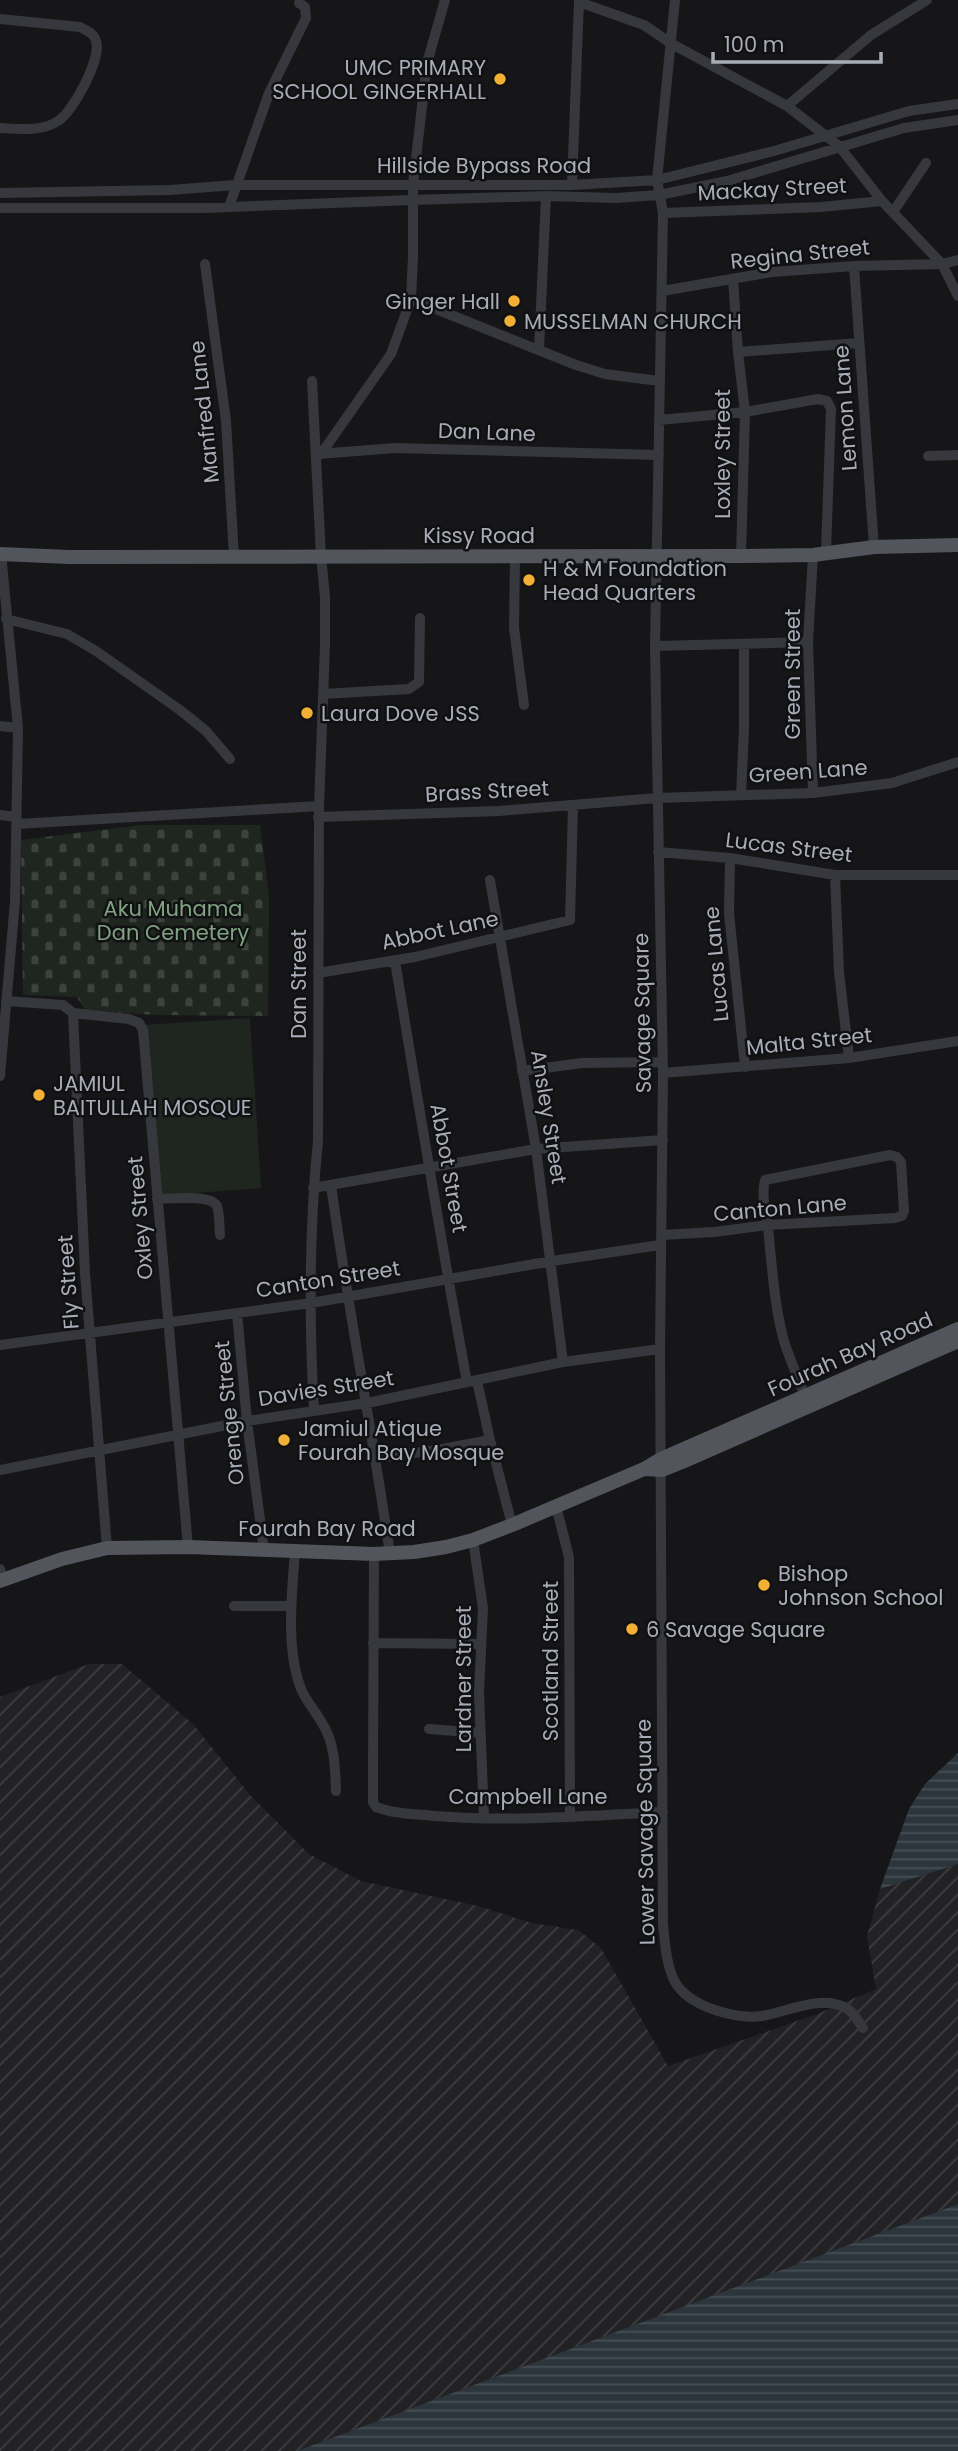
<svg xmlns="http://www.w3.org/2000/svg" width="958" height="2451" font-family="Poppins,sans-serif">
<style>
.industrial{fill:url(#industrial-furrows)}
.cemetery{fill:url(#cemetery-stones)}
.pitch{fill:#1e261f}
.water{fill:url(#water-rules)}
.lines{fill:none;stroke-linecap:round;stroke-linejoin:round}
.minor{stroke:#37383d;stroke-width:10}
.major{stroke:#53555c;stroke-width:14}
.poi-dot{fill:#f2b134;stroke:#111113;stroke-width:2.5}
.labels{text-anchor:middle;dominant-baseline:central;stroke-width:5;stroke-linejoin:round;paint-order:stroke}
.poi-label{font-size:21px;fill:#a8adb8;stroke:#111113;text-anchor:start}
.street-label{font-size:21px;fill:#a8adb8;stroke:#111113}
.park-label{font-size:21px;fill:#7fa381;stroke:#111113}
</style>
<defs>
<pattern id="industrial-furrows" width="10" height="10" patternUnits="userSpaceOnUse" patternTransform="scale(1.75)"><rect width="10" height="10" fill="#222225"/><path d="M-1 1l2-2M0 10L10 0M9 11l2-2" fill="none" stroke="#3f3f43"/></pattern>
<pattern id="cemetery-stones" width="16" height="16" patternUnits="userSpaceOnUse" patternTransform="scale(1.75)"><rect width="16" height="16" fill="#1e261f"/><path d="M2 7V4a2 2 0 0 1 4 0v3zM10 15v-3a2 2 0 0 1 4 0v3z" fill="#3c433d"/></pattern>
<pattern id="water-rules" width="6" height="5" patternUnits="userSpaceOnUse" patternTransform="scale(1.75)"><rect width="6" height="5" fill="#2c353c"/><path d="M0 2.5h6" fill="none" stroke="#485056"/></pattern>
</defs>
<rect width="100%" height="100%" fill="#161618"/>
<path class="industrial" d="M89 1664H122L193 1724 250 1795 309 1854 361 1881 478 1906 532 1923 578 1930 601 1948 668 2066 817 2014 876 1989 867 1936 880 1889 958 1864V2204L297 2451H0V1697Z"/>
<path class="cemetery" d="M140 825H260L269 895 268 1016 157 1015 85 1010 77 997 23 995 21 840Z"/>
<path class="pitch" d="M250 1018 261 1188 155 1196 143 1025Z"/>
<path class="water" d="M958 1753V1864L880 1889 909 1809 925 1784Z
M958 2204V2451H297Z"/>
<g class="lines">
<path class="minor" d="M675 0 657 180 663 213 655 646 663 1073 660 1349 663 1924C665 1943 666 1965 675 1982 690 2008 740 2021 767 2015 791 2010 822 1995 846 2008 854 2012 858 2021 863 2028
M579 2 644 25 672 44 787 106 839 146 882 201 942 264 958 296
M0 19 80 27C87 31 94 33 96 41 102 58 73 112 58 121 42 132 18 129 0 128
M787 106 871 35 927 0
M572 185 579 0
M0 193 170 190 235 185H572L657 180 774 151 909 111 958 104
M229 207 269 93 306 18 305 7 299 3
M0 208H205L412 200 546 196 616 198 659 195 727 181 904 128 958 120
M893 212 926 163
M663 213 821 207 882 201
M205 264 226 421 234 556
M854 266 874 547
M733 279 738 352 745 412 741 556
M662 291 772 272 854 266 942 264 958 260
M411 299 576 365 605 374 659 381
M539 350 546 196
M738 352 859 343
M312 381 321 556 325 597V645L319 806 318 1140C309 1230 309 1321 314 1411
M659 420 745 412 818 399 827 401 831 409 826 552
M318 454 395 448 659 455
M321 454 391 354 411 299 413 257V184L427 63 445 0
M928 456 958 455
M515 556 514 628 524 705
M6 619 67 634 96 651 180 710 206 731 230 759
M655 646 808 642
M323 694 409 689 419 682 420 618
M0 726 18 728
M813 793 808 642 813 555
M741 795 744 729V645
M0 815 16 817
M318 817 499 811 657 798 813 793 892 783 958 762
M17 824 319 806
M658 852 730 858 835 875H958
M730 858 729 913 745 1067
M835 875 839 972 849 1058
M490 880 536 1149 563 1362
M395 961C418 1102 441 1242 467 1382
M318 973 415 957 570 920 573 806
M6 1001 63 1005 73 1013 129 1019 139 1023 143 1030 188 1547
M73 1013 85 1273 107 1548
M522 1071 582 1063 662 1062
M663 1073 849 1058 958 1041
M0 1076 15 901 18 728 1 554
M331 1185C348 1308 372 1430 390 1554
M313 1188 536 1149 663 1140
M157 1199C169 1199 211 1194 217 1206 220 1214 219 1227 220 1235
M661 1235 714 1232 768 1225 895 1218 902 1216 904 1211 901 1162 897 1157 890 1155 765 1180C761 1195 766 1213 768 1228 772 1266 774 1304 784 1341 790 1360 798 1378 805 1396
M237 1313 247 1421 264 1550
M0 1345 311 1303 552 1261 660 1245
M477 1381 490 1440 512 1525
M376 1458 437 1450 490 1440
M0 1470 247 1421 367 1403 563 1362 660 1349
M556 1506 569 1557 570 1817
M473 1540 483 1608 479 1692 484 1818
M295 1551C292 1593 285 1651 302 1691 307 1702 316 1712 322 1723 335 1743 335 1767 336 1791
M374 1554 373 1767V1802L376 1807C394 1814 415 1814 435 1816 511 1822 587 1816 663 1812
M0 1569 3 1579
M234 1606H291
M373 1643 480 1644
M429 1729 481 1733"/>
<path class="major" d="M0 554 69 557 741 556 813 555 874 547 958 545
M644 1469 662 1470 682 1462 958 1341
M0 1581 62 1559 107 1548 188 1547 374 1554 414 1552 446 1547 473 1540 512 1525 644 1469 661 1459 958 1329"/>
</g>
<g class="poi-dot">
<circle cx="500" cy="79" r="7"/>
<circle cx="514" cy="301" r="7"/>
<circle cx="510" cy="321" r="7"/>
<circle cx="529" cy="580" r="7"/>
<circle cx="307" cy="713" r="7"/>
<circle cx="39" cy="1095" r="7"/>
<circle cx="284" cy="1440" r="7"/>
<circle cx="764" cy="1585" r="7"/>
<circle cx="632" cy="1629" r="7"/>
</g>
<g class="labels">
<g class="poi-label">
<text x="486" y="67" text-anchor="end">UMC PRIMARY<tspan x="486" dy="24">SCHOOL GINGERHALL</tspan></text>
<text x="500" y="301" text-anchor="end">Ginger Hall</text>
<text x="524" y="321">MUSSELMAN CHURCH</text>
<text x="543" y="568">H &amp; M Foundation<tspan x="543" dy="24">Head Quarters</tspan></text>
<text x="321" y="713">Laura Dove JSS</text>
<text x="53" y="1083">JAMIUL<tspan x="53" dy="24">BAITULLAH MOSQUE</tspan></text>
<text x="298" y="1428">Jamiul Atique<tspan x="298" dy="24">Fourah Bay Mosque</tspan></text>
<text x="778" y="1573">Bishop<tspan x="778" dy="24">Johnson School</tspan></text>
<text x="646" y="1629">6 Savage Square</text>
</g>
<g class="street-label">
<text x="484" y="165">Hillside Bypass Road</text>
<text transform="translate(772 189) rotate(-3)">Mackay Street</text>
<text transform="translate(800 254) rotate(-6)">Regina Street</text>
<text transform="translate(845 408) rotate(-94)">Lemon Lane</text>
<text transform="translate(204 412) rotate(-96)">Manfred Lane</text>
<text transform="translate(487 432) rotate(2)">Dan Lane</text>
<text transform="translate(722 454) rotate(-90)">Loxley Street</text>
<text x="479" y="535">Kissy Road</text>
<text transform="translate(792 674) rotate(-90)">Green Street</text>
<text transform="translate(808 771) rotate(-4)">Green Lane</text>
<text transform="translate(487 791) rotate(-3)">Brass Street</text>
<text transform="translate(789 847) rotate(7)">Lucas Street</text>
<text transform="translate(440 930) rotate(-12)">Abbot Lane</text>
<text transform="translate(716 964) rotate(-95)">Lucas Lane</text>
<text transform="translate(298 984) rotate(-90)">Dan Street</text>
<text transform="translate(642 1013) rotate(-91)">Savage Square</text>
<text transform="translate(809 1041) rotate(-6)">Malta Street</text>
<text transform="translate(549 1117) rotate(81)">Ansley Street</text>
<text transform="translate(449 1168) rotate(80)">Abbot Street</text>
<text transform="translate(780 1208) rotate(-5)">Canton Lane</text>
<text transform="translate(140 1218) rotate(-95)">Oxley Street</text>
<text transform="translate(328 1279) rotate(-9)">Canton Street</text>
<text transform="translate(68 1282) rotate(-94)">Fly Street</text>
<text transform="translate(850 1354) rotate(-24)">Fourah Bay Road</text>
<text transform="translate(326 1388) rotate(-9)">Davies Street</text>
<text transform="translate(229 1413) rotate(-96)">Orenge Street</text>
<text x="327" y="1528">Fourah Bay Road</text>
<text transform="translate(550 1661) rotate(-90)">Scotland Street</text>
<text transform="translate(463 1679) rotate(-90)">Lardner Street</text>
<text x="528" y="1796">Campbell Lane</text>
<text transform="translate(645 1832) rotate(-91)">Lower Savage Square</text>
</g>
<g class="park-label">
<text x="173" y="908">Aku Muhama<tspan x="173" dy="24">Dan Cemetery</tspan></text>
</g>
</g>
<path d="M713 52v10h168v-10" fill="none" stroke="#a8adb8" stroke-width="3.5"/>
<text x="724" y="52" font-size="21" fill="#a8adb8" stroke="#111113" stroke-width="5" paint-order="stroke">100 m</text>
</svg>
